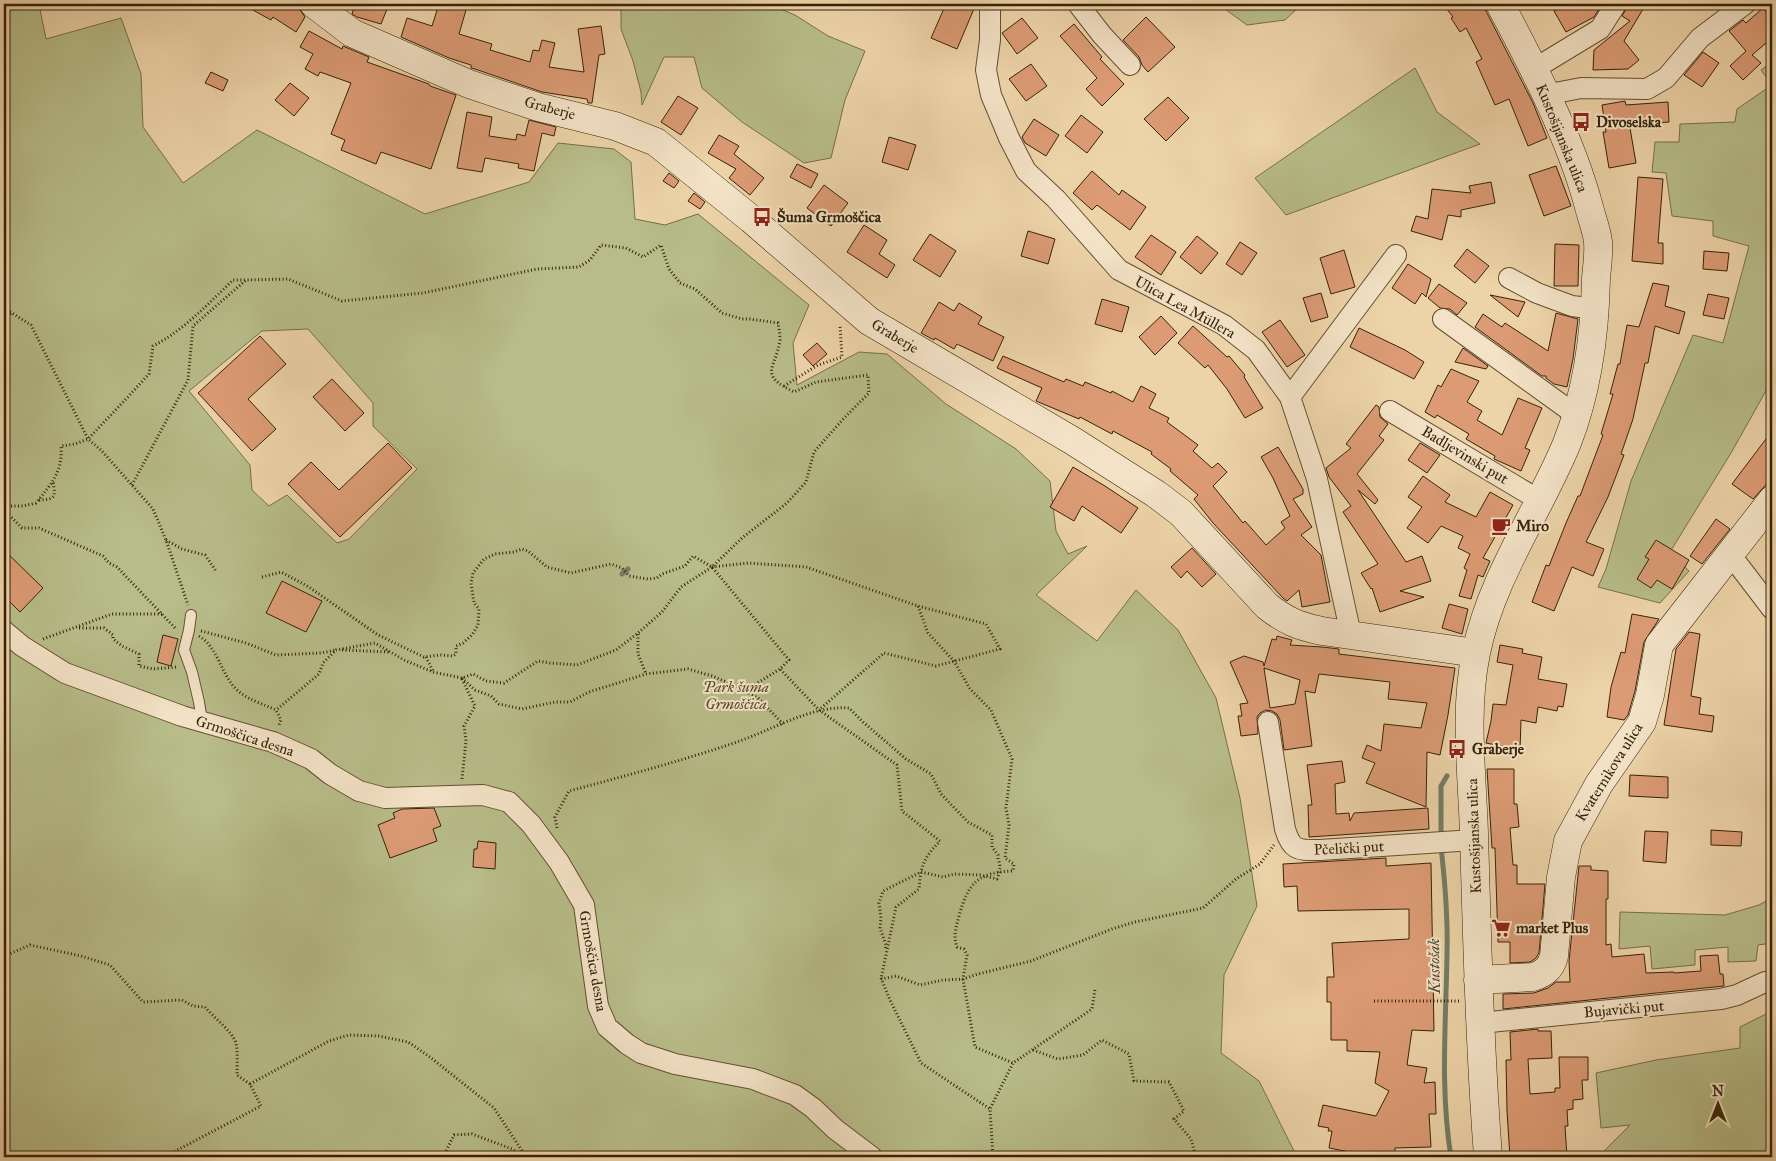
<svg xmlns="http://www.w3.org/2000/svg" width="1776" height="1161" font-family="'IM FELL Great Primer',serif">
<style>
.green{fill:#b7bc88;stroke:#767048;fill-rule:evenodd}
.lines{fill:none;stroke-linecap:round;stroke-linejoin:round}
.stream{stroke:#727d65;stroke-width:5}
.building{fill:#dc9b75;stroke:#362308;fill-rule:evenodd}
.lane-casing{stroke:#644f30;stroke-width:12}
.street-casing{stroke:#644f30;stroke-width:22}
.secondary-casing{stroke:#362308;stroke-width:29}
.path{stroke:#362308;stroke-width:3;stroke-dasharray:1 2.5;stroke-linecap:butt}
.lane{stroke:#f3e2c6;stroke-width:10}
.street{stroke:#f3e2c6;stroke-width:20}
.secondary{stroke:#f3e2c6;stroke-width:28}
.labels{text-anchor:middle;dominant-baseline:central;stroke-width:4;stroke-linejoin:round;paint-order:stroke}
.street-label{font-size:15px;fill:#362308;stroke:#f3e2c6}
.poi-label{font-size:15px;font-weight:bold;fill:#362308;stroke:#f3e2c6;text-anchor:start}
.park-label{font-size:15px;font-style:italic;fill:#564928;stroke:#f3e2c6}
.water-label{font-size:16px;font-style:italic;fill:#4f482f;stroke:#f3e2c6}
</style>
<rect width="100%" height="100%" fill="#edd3a8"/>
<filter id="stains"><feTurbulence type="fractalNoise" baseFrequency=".004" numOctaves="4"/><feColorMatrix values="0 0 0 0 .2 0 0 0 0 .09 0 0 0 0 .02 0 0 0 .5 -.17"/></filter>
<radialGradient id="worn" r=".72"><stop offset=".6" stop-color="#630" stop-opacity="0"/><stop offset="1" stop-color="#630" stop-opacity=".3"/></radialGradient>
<path class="green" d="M4 4H39L46 39 121 18 141 74 143 127 183 183 257 130 425 214 529 182 558 143 614 149 631 162 635 219 665 225 698 214 809 305 793 343 797 385 859 352 887 354 946 404 1016 449 1050 481 1056 531 1068 554 1087 546 1036 595 1097 641 1136 590 1178 630 1216 698 1240 798 1257 906 1224 975 1221 1053 1259 1081 1297 1157H4ZM308 329 373 403V426L417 469 349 539 337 543 287 495 269 506 252 490 250 465 189 391 262 331Z
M621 4H768L795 15 828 36 865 51 845 100 831 158 804 163 742 122 702 88 694 57H664L642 105 641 92 633 61 621 29Z
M1218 4H1302L1285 20 1247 25Z
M1772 62V380L1731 453 1670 552 1689 571 1660 603 1598 587 1606 569 1631 481 1693 335 1723 343 1749 246 1713 236V221L1672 216 1666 173 1652 172 1655 142H1679L1680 124 1735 122 1737 109 1772 85 1761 70Z
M1415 68 1437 112 1480 144 1286 215 1255 178Z
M1772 898V943L1758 945 1756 961 1728 962V947L1695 950V965L1652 969 1650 946 1619 949 1620 912 1725 915 1759 905Z
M1772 1007V1157H1598L1630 1125 1601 1128 1596 1073 1656 1060 1740 1048V1027L1770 1012Z"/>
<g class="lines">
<path class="stream" d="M622 574 628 569
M1441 838V786L1447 776
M1441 847C1445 882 1448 919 1447 954 1446 1022 1440 1090 1451 1157"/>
</g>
<path class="building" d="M242 4H296L305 17 296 32 273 17 271 20Z
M355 4H389L381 24 357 17 352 14Z
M439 4H445L466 10 459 34 492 44 490 50 530 62 533 50 539 51 542 40 555 43 549 67 584 72 578 29 601 26 605 54 599 55 592 103H588L587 99 542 92 475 69 471 68V65L449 58 401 37 407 18 432 26Z
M946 4H976L957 49 931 38Z
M1443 4H1484L1486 11 1533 103 1547 138 1528 146 1509 99 1495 105 1476 62 1482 59 1466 28 1460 32 1451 18 1453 17Z
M1568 4H1602L1594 17 1566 32 1554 11Z
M1629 4H1646L1624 41 1639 60 1628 69 1593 70 1594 50 1630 21 1622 16Z
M1763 8 1772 19V38L1752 55 1761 63 1743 80 1730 66 1746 51 1729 31 1743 20 1746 23Z
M1146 17 1175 47 1148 72 1142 65 1139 57 1123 40Z
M1022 18 1038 38 1017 54 1002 33Z
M1074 24 1102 57 1100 59 1124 84 1102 106 1086 89 1097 78 1060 36Z
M309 31 342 49 343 46 369 57 367 62 429 84 430 86 456 95 431 169 381 152 376 164 341 150 345 140 331 134 351 83 320 72 318 76 305 69 313 54 300 47Z
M1703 52 1719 63 1702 87 1684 75Z
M1031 64 1047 86 1026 101 1009 79Z
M211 72 228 80 223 91 205 83Z
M290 83 309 98 294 116 275 100Z
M678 96 698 108 681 135 661 122Z
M1168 97 1189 118 1166 141 1144 119Z
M1625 101 1626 105 1668 102 1669 122 1641 124V126L1630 128 1636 163 1609 168 1603 132H1606L1602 105Z
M467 112 492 117 489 136 516 140 517 134 525 136 529 120 556 127 554 136 542 133 534 171 518 168 519 164 485 158 482 172 457 168Z
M1081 115 1103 132 1087 153 1065 136Z
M1034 119 1059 135 1046 156 1025 143 1022 137Z
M719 135 739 146 734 154 764 178 750 195 729 178 736 169 708 153Z
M889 137 916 145 908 170 882 162Z
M797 164 818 174 811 188 790 177Z
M1556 166 1571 206 1544 216 1529 175Z
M1092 171 1119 195 1122 190 1146 207 1130 230 1097 205 1092 210 1073 193Z
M669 173 679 181 674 188 663 181Z
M1638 177 1663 179 1658 243H1663V264L1632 261Z
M1491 182 1495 203 1461 210V217L1448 215 1442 240 1411 231 1416 216 1428 219 1432 189 1471 193 1469 186Z
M824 185 848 203 831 226 807 208Z
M694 193 705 202 700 209 688 201Z
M864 225 887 240 879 254 895 265 887 278 847 252Z
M1028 231 1055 239 1048 264 1021 256Z
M930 234 956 251 940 277 913 260Z
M1151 235 1176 252 1161 275 1135 257Z
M1197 236 1218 253 1201 274 1180 257Z
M1240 242 1257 253 1242 275 1226 264Z
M1555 244 1579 245 1578 286H1554Z
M1467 249 1489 266 1475 283 1454 266Z
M1344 250 1355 287 1331 294 1320 258Z
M1704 251 1729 253 1727 271 1703 269Z
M1408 264 1431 279 1426 297 1422 293 1415 304 1392 288Z
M1653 283 1669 286 1665 306 1685 312 1679 334 1655 326 1648 363H1645L1633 419 1621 454 1624 455 1608 497 1586 542 1604 549 1593 576 1572 567 1554 611 1532 602 1546 565 1549 566 1566 523 1578 496H1580L1603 435 1601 434 1613 394H1610L1618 364H1620L1627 325 1639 327Z
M1439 284 1467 303 1457 315 1450 309 1440 308 1428 298Z
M1321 293 1328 317 1311 322 1303 298Z
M1708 294 1729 298 1724 319 1703 315Z
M1490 295 1525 302 1518 317Z
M1102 299 1129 307 1122 332 1095 324Z
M939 302 954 311 959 303 982 317 978 324 1004 337 993 361 957 344 954 349 935 338 934 340 921 333Z
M1556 313 1578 319 1573 359 1567 387 1554 384 1546 378V376H1542L1475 327 1483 314 1502 327 1505 323 1548 351Z
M1161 316 1177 333 1155 355 1139 337Z
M1280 320 1305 355 1287 367 1262 332Z
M1193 326 1227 357 1229 356 1245 375 1244 377 1263 408 1245 418 1227 389 1208 365 1205 368 1178 343Z
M1359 328 1405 350 1424 362 1414 379 1350 347Z
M260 336 286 364 248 399 276 429 252 451 198 393Z
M817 343 827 354 813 366 803 355Z
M1463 348 1488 366 1486 369 1455 362Z
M1003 356 1064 382 1066 379 1083 386 1085 382 1111 393 1112 391 1133 402 1141 386 1156 394 1149 408 1169 418 1167 422 1198 445 1193 451 1212 468 1218 463 1227 472 1213 486 1243 523 1245 521 1266 545 1285 528 1281 522 1290 516 1273 478 1261 457 1278 447 1303 489V494L1293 499 1312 527 1301 535 1321 555 1330 602 1302 607 1299 590 1287 601 1283 598 1213 523 1194 499 1198 495 1170 471 1171 469 1151 454 1152 452 1113 431 1112 434 1080 417 1079 419 1036 401 1042 388 997 368Z
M1451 369 1479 381 1467 402 1482 411 1477 420 1502 435 1518 398 1542 408 1525 448 1530 450 1521 471 1494 459 1495 456 1466 439 1469 434 1437 415 1435 418 1425 412 1438 385 1441 387Z
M332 379 364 413 345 431 313 397Z
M1376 405 1379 407 1380 417 1388 424 1379 436 1384 440 1357 474 1378 500 1375 504 1358 490 1406 562 1422 556 1431 581 1400 591 1424 597 1380 612 1372 588 1371 589 1361 573 1378 564 1343 512 1351 506 1329 477 1326 468 1351 448 1346 444Z
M1772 431V478L1753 499 1732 484Z
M388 443 412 468 340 537 288 484 311 462 339 490Z
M1420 443 1440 455 1427 473 1408 460Z
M1073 467 1105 486 1138 508 1121 533 1082 506 1074 521 1050 507Z
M1423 476 1450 495 1445 502 1476 517 1490 492 1513 505 1483 558 1490 561 1483 577 1478 575 1471 599 1459 596 1467 570 1464 568 1470 554 1458 548 1463 536 1441 526 1428 543 1407 528 1422 507 1408 497Z
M1716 519 1730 529 1702 564 1690 556Z
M1656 540 1689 560 1672 589 1657 580 1651 588 1637 579 1649 559 1645 557Z
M1192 548 1216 574 1202 587 1187 571 1181 578 1171 567Z
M4 550 43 588 20 612 4 596Z
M282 581 322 601 306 632 266 613Z
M1449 604 1468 609 1462 634 1442 628Z
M1632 614 1659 619 1644 642 1635 691 1628 715 1624 720 1607 717 1611 687 1621 652 1625 653Z
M1689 632 1700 634 1691 696 1701 698 1699 714 1714 716 1712 732 1664 725 1676 649Z
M163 635 178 639 171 666 157 662Z
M1277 636 1292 640 1290 645 1322 647 1339 649V654L1455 668 1448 715 1440 755 1427 752 1426 807 1366 783 1375 763 1362 758 1367 745 1381 751 1384 724 1421 728 1427 703 1388 699 1390 682 1319 674 1315 693 1305 691 1312 746 1284 750 1280 720 1277 714 1272 711 1266 710 1260 713 1257 717 1258 734 1241 736 1238 716H1242L1240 704 1248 703 1230 662 1244 656 1263 662 1264 666 1272 639 1276 640ZM1264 668 1300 680 1295 704 1270 708Z
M1500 645 1523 649 1522 653 1542 657 1538 679 1567 684 1563 707 1558 706 1557 711 1538 707 1536 723 1521 720 1520 750 1486 743 1491 721 1493 704 1506 705 1513 665 1497 662Z
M1342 761 1345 782 1335 784 1336 814 1349 813 1350 821 1354 813 1428 808 1429 829 1309 837 1308 805H1312L1307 765Z
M1487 769H1514V804H1517L1519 827 1510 828 1513 865H1517V884H1545L1539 953 1536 958 1530 962 1510 963V942H1498L1495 848H1492Z
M1630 775 1668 777V798L1629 796Z
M434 808 441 826 433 829 437 841 390 858 378 825 395 818 393 813 402 809Z
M1711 830 1742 832 1741 846 1711 845Z
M1645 831 1668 832 1666 863 1643 861Z
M478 841 496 843 495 869 473 867 474 849H477Z
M1386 858V866L1431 863 1434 1031 1412 1030 1407 1065 1427 1068 1424 1083 1435 1082 1436 1114H1429L1431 1147 1395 1148V1157H1365V1155L1329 1148 1332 1131H1328L1329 1128 1318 1126 1323 1105 1376 1116 1389 1091 1375 1083 1380 1052 1347 1051V1040H1331V1002H1327V977H1334L1332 943 1409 939V909L1298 911 1297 886 1284 887 1283 864Z
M1579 866H1591V870L1608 871V899H1606V945L1611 944 1612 957 1644 954 1646 973 1674 972V973L1701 971 1700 956 1718 955 1720 974H1723L1724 986 1503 1009V994L1534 993 1548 988 1556 982H1570L1569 961Z
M1538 1029V1031H1551L1552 1058 1528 1059 1530 1094 1555 1092V1088H1560L1559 1057H1588V1080H1582L1583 1099 1573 1100V1109L1567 1110 1568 1126H1565L1567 1157H1510L1507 1111 1506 1060H1511L1510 1032Z"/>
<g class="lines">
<g class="lane-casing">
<path id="lane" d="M191 615 189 630 184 650 192 672 199 702 202 721"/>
</g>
<g class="street-casing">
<path id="street" d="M990 4V40L986 70 991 95 1009 138 1026 171 1056 199 1119 270 1224 325 1256 350 1290 397 1317 479 1351 635
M1078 4 1102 35 1130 65
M1534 69 1600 29 1616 4
M1545 95 1581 88 1647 89 1666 78 1700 38 1745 4
M1509 278 1537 293 1572 306 1596 309
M1443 319 1576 415
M1290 397 1396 255
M1390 411 1539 500
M1730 554 1772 609
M4 631 22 646 65 673 182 716 273 742 311 759 330 774 359 791 385 798 483 795 509 802 531 824 559 862 584 905 598 1006 607 1027 627 1044 641 1053 675 1064 753 1079 795 1095 813 1108 835 1129 872 1157
M1268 722 1285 829C1292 852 1299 850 1320 850L1474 840
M1480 1023 1721 999 1737 995 1765 982"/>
</g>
<g class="secondary-casing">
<path id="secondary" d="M314 4 352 33 469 84 538 107 615 126 656 142 751 219 869 321 1073 441 1156 494 1181 513 1267 606C1286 621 1298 626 1322 631L1476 653
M1478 980 1533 977C1545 973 1551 968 1554 956L1561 877 1568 841 1599 784 1642 722 1650 695 1659 645 1772 500
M1488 1157C1480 1049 1477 941 1474 833 1472 774 1464 711 1476 653 1491 578 1538 513 1567 443 1587 392 1595 333 1596 278 1597 267 1599 254 1598 242 1597 231 1592 219 1589 207 1571 139 1533 66 1500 4"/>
</g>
<path class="path" d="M4 308 31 325 88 439 101 450 153 509 166 540 188 605
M4 317 12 313
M784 386 818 365 842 357 840 325
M132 485 188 380 193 326 246 280 288 279 342 301 423 293 537 269 579 267 590 260 601 245 626 248 643 257 661 245 669 269 680 283 695 289 722 313 742 319H750L778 323C779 328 780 334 780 340 776 369 757 374 794 392L816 382 868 375 869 393 845 417 814 452 806 482 787 503 742 538 712 567 681 587 662 612 638 633 616 650 577 665 550 663 538 661 504 683 486 681 473 674 462 678 433 672 404 660 375 643 336 650 323 663 319 674 276 710
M39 500C55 499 56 498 53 482
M4 506H23L36 503C51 484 63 472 61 446L75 444 88 439 126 399 149 374 153 346C184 330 208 304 233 280H245
M4 510 22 528H39L103 556 109 563 117 567 176 629
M166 540 182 549 205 555 216 571
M712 567 748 563 806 567 918 606 986 624 1000 649 936 666 884 653 819 710
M262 577 281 572 309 587 378 635 424 657 440 655 453 656 456 654V646L463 643 472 635 478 625 479 609 474 603 471 583 473 573 484 559 495 554 514 552 522 549 528 551 547 567 571 573 611 564 622 568 629 576 648 579 657 578 662 574 685 566 693 556 712 567 789 660 780 669 819 710 897 765 902 811 940 841C923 859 921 865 919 889L896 907 881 979
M918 606 928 633 954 661 970 689 991 710 1012 759 1006 808 1009 825 1005 858 1014 864 1013 871C978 872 968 883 959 916 956 927 953 937 957 947L964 949 967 955 963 979 975 1047 1013 1063
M79 628H104L113 635V639L122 646 139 654V666L153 669 177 667
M201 631 246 643 276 655 321 653 336 650
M638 634V654L646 674
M199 636C218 647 221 675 237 690 248 700 263 704 276 710L281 720 279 725
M43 639 112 614H162
M342 650 390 652
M426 657 433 671
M462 678 475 690 491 696 499 704 522 709 555 702H570L589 692 646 674 688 669 712 676 746 690 750 694 758 698 783 724
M462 679 475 706 464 726 466 741 462 779
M746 690 780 669
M557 828 555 817 569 791C625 776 681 761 737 742 772 730 812 705 849 708L863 722 906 759 931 774 941 794 968 822 992 835V847L998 855V859C1001 866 1000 872 997 879L980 875 954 874 943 877 921 872 883 891 879 903 881 918 880 928 886 945 885 950
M4 956 30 945 81 956 110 965 143 1002 182 1000 193 1006 205 1007C214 1018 232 1031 236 1043 238 1053 237 1065 237 1075L250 1084 261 1106 164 1157
M881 978 890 1000 921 1063 990 1109
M881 979 896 976 920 985 943 980 963 979 978 974 1031 961 1112 929 1135 922 1203 908 1236 879 1260 864 1274 845
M1374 1001H1459
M1033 1050 1058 1059 1083 1055 1102 1040 1129 1054 1134 1081 1169 1082 1184 1111 1174 1119 1191 1139 1196 1157
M250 1084 329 1041 349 1035 379 1036 408 1042 430 1057 494 1108 526 1157
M443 1157 454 1135 472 1134 512 1149 523 1157
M993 1157 990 1109 1013 1063 1092 1009 1095 989"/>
<use href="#lane" class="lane"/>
<use href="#street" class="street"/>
<use href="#secondary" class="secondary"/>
</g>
<defs>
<g id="bus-bare" transform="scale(1.5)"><path d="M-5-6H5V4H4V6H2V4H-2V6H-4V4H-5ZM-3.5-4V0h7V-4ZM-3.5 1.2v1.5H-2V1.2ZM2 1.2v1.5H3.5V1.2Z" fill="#8f2418" stroke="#f3e2c6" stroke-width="2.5" paint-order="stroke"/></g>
<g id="cafe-bare" transform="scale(1.5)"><path d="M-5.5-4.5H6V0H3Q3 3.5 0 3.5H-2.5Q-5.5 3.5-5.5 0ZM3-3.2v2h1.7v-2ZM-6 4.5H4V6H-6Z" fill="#8f2418" stroke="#f3e2c6" stroke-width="2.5" paint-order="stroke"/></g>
<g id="supermarket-bare" transform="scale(1.5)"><path d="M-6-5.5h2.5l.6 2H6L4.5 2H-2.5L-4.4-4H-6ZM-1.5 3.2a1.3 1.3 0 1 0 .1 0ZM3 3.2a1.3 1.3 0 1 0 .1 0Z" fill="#8f2418" stroke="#f3e2c6" stroke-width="2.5" paint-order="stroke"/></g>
</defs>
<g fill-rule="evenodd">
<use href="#bus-bare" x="1581" y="122"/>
<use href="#bus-bare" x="762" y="217"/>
<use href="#cafe-bare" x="1501" y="526"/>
<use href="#bus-bare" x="1457" y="749"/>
<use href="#supermarket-bare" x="1501" y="928"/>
</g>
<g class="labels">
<g class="street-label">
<text transform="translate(550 108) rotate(15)">Graberje</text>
<text transform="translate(1562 138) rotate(68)">Kustošijanska ulica</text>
<text transform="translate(1185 307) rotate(29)">Ulica Lea Müllera</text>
<text transform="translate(895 336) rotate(31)">Graberje</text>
<text transform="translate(1465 455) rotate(31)">Badljevinski put</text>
<text transform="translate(245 736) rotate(18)">Grmoščica desna</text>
<text transform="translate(1609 772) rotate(-58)">Kvaternikova ulica</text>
<text transform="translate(1474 836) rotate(-92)">Kustošijanska ulica</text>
<text transform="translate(1349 848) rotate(-3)">Pčelički put</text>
<text transform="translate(593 961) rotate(80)">Grmoščica desna</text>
<text transform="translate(1624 1009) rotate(-5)">Bujavički put</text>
</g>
<g class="poi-label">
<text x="1596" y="122">Divoselska</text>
<text x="777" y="217">Šuma Grmoščica</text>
<text x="1516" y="526">Miro</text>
<text x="1472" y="749">Graberje</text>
<text x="1516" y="928">market Plus</text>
</g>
<g class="park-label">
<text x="736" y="687">Park šuma<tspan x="736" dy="17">Grmoščica</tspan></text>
</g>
<g class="water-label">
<text transform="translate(1434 966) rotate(-91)">Kustošak</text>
</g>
</g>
<rect width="1776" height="1161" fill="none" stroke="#edd3a8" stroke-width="20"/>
<rect x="5" y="5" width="1766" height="1151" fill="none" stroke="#362308" stroke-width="2.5"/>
<rect x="10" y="10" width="1756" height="1141" fill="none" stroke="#362308"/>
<g transform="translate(1718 1104)" stroke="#f3e2c6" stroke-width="4" paint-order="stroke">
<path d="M0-4L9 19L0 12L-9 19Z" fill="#362308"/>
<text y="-8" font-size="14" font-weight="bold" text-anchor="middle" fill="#362308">N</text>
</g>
<rect width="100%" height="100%" filter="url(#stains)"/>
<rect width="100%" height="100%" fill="url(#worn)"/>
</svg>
